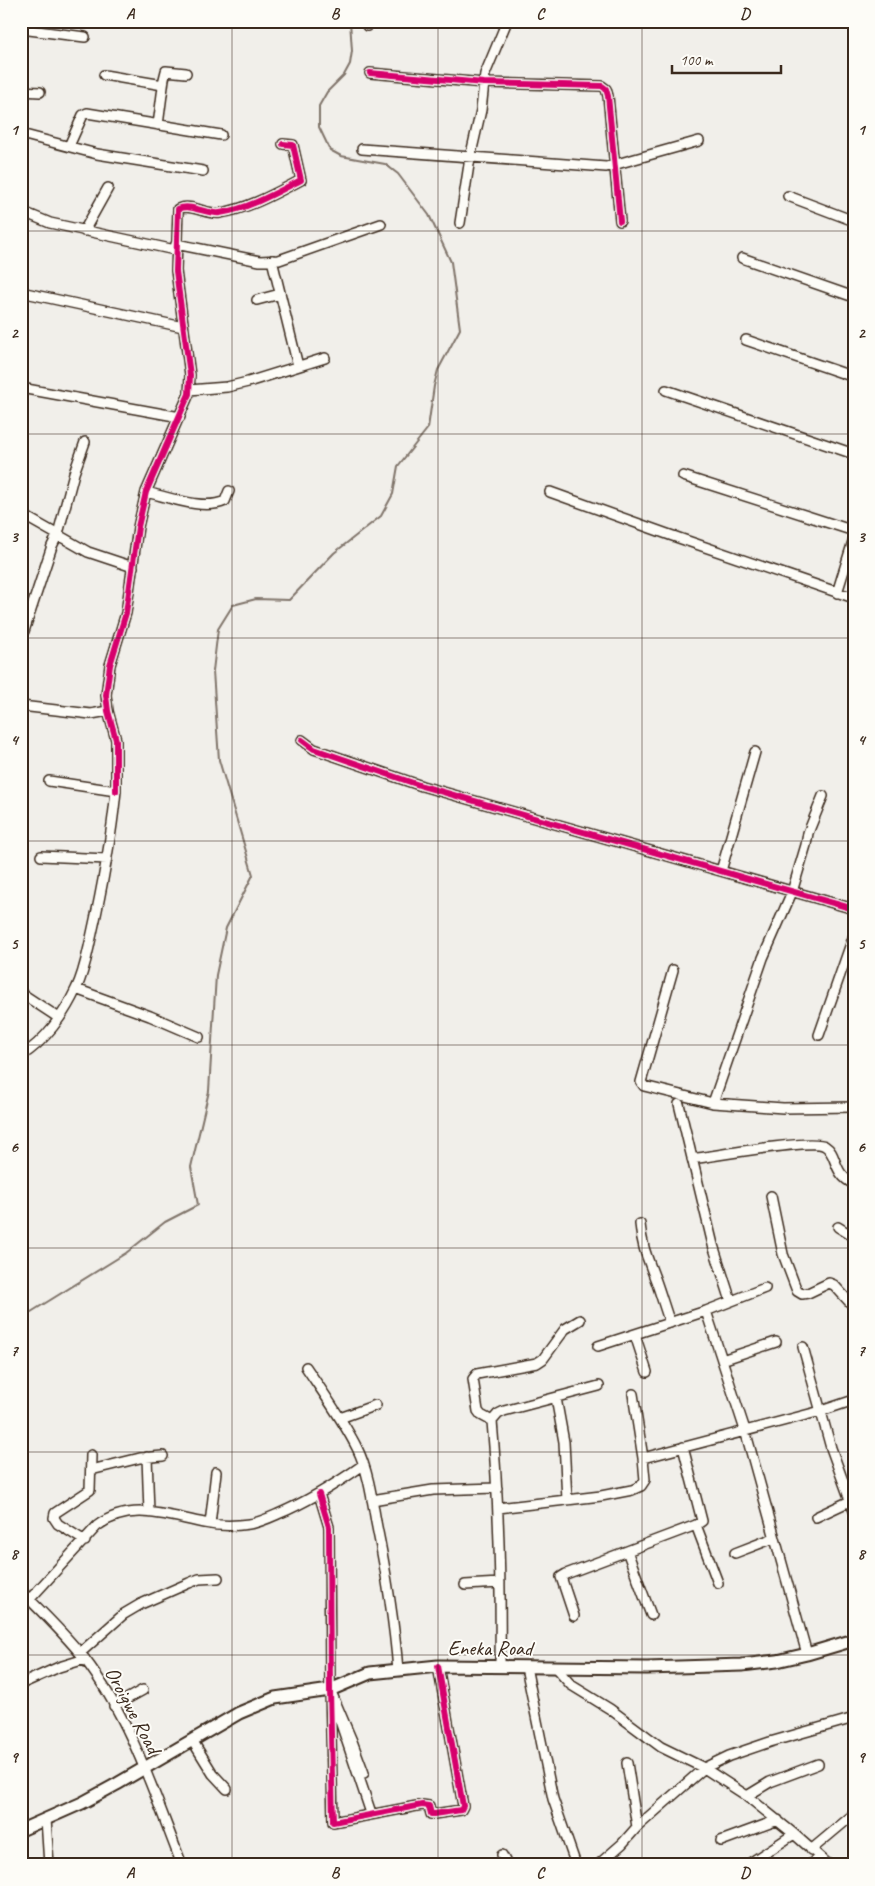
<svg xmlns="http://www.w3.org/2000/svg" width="875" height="1886" font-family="Caveat,sans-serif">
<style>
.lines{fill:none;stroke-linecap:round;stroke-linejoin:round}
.stream{stroke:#80746b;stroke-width:2}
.minor-casing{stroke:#3b2a1e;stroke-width:12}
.major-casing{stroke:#3b2a1e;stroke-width:15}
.minor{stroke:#fdfcf7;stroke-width:9}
.major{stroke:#fdfcf7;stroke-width:11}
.cycleway-casing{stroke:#fdfcf7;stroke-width:9}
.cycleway{stroke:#d6006c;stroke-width:6}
.grid{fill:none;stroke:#3b2a1e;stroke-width:1;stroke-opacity:0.55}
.labels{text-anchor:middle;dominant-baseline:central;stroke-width:4;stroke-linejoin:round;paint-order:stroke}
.street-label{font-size:21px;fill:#3b2a1e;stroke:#fdfcf7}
.neatline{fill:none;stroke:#3b2a1e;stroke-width:2}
.grid-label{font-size:16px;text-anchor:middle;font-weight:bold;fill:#3b2a1e}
</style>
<rect width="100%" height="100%" fill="#f1efea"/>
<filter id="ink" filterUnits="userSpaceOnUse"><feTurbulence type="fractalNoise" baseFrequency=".02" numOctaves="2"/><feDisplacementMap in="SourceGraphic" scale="10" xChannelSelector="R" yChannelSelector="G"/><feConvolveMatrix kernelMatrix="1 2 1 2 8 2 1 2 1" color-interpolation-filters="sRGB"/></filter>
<g filter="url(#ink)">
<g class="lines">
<path class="stream" d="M21 1320 31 1312 126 1253 165 1222 198 1205 191 1167 209 1091 216 975 226 928 253 875 219 760 213 671 218 629 233 605 256 599 289 600 334 553 381 516 393 494 398 466 428 428 434 386 438 370 460 329 451 262 429 215 398 174 385 164 341 156 330 150 319 127V106L327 92 344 75 350 64 352 51 350 21"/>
<g class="minor-casing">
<path id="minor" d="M367 26 368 21
M21 29 85 37
M370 73 484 83 602 86 606 89 608 96 620 221
M104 75 163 85
M21 91 40 92
M158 125 164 79 166 71 186 73
M21 134 97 154 203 171
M69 146 83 115 87 113 221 135
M362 149 606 167 699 141
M788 196 854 221
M21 211 50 223 175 250
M460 223 470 158 481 110 485 74 507 21
M84 231 108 188
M176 244 260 261 279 260 381 224
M742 258 854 297
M272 260 298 366
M21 292 183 327
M257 300 280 294
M746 340 854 377
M21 388 180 417
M189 390 227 387 248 382 325 358
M666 390 854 454
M683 476 854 531
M146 492C168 497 204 511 225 501L229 491
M550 492 670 535 854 598
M21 514 88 552 133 567
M837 593 854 538
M24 631 52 546 58 534 74 473 85 442
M21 706 91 714 108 711
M302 740 314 749 422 786 854 909
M116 791V740L108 711 106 695 110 665 126 613 138 527 146 492 189 394 190 375 176 271 178 209C191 203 206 215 220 213 248 209 276 193 301 180L293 145 283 144
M41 856 107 859
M721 871 755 752
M673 970 641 1082 644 1086 713 1103 783 1108 854 1107
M76 989 150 1016 199 1037
M21 993 59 1018
M819 1035 854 935
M21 1056C45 1041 64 1015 76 989 84 973 87 955 91 938 102 889 111 840 116 791L49 781
M713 1103 763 958 792 892 806 845 808 833 823 796
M679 1104 713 1245 731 1301
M692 1159C713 1156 813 1138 825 1146 838 1154 832 1174 854 1184
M771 1196 783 1254 797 1291 802 1294 808 1293 829 1283 834 1285 854 1307
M640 1224C642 1248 648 1259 656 1281 661 1295 665 1309 670 1323
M838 1227 854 1237
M706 1311 745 1430 807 1654
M635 1335 647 1372
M598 1346 706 1311 765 1288
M803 1347 831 1448 854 1511
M722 1360 776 1342
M306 1367C324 1394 343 1420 357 1448 368 1470 372 1498 376 1522 386 1571 394 1620 398 1670
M556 1398 564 1442 567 1500
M340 1418 376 1405
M492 1421C499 1502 501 1584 500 1666
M492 1421 481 1415 478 1411 473 1379 477 1374 537 1363 543 1359 565 1329 580 1320
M492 1421 498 1414 504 1411 599 1386
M147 1457 149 1512
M643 1458 821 1411 854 1400
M91 1470 140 1458 163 1456
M319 1494 329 1527 330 1690 333 1822 422 1805 429 1806 431 1814H434L461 1810 463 1806 438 1666
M372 1500 433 1490 497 1488
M498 1508 601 1496 632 1490 641 1486 645 1480 643 1458 633 1394
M816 1517 850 1501
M210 1524 216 1472
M696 1525 718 1583
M85 1541 58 1524 54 1518 55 1513 90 1490 91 1455
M627 1551 651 1615
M735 1553 774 1538
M465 1585 500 1583
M21 1591C43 1613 65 1634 84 1658 131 1719 154 1794 182 1865
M29 1600 97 1526C131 1501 167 1516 204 1523 218 1526 235 1526 249 1524 258 1523 269 1518 278 1514 309 1501 336 1484 363 1465
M574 1616 561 1577 566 1574 696 1525 702 1521 683 1447
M80 1653 124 1614 141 1604 189 1583 199 1579 218 1578
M526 1667 553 1799 576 1865
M555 1667 571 1685 610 1709 661 1747 704 1768 747 1796 794 1834 829 1865
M21 1684 59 1667 85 1659
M332 1694 352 1741 364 1773 332 1695
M333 1700 371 1813
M114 1706 143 1690
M192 1740 213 1774 227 1789
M627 1763 637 1827
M747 1796 770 1782 818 1764
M46 1819 49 1865
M721 1841 778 1820
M811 1850 854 1814
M502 1855 507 1865
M598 1865 622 1844 637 1827 704 1768 729 1756 770 1742 854 1718
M747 1865 794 1834
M810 1865 819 1857
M853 1865 854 1864"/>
</g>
<g class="major-casing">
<path id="major" d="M21 1830 82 1803 117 1784 239 1713 275 1698 330 1690 370 1673 438 1666 647 1668 742 1665 777 1661 807 1654 854 1640"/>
</g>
<use href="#minor" class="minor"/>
<use href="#major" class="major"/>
<g class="cycleway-casing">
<path id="cycleway" d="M370 73 484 83 602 86 606 89 608 96 620 221
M302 740 314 749 422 786 854 909
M116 791V740L108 711 106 695 110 665 126 613 138 527 146 492 189 394 190 375 176 271 178 209C191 203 206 215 220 213 248 209 276 193 301 180L293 145 283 144
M319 1494 329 1527 330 1690 333 1822 422 1805 429 1806 431 1814H434L461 1810 463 1806 438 1666"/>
</g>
<use href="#cycleway" class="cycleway"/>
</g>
</g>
<path class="grid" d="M232 21V1865M438 21V1865M642 21V1865M21 231H854M21 434H854M21 638H854M21 841H854M21 1045H854M21 1248H854M21 1452H854M21 1655H854"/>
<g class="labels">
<g class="street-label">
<text x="490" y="1648">Eneka Road</text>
<text transform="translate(133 1710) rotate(62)">Oroigwe Road</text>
</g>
</g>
<rect width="875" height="1886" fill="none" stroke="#fdfcf7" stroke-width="55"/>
<path d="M672 65v8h109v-8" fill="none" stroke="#3b2a1e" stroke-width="2.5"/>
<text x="680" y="65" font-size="15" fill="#3b2a1e" stroke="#fdfcf7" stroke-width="4" paint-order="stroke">100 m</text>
<rect x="28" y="28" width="820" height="1830" class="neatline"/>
<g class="grid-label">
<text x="130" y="19">A</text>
<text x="335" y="19">B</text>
<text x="540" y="19">C</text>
<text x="745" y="19">D</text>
<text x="14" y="135">1</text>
<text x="861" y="135">1</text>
<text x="14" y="338">2</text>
<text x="861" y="338">2</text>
<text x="14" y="542">3</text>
<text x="861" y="542">3</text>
<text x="14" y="745">4</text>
<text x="861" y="745">4</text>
<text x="14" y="949">5</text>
<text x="861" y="949">5</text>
<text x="14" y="1152">6</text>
<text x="861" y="1152">6</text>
<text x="14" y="1356">7</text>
<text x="861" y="1356">7</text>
<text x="14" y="1559">8</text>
<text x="861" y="1559">8</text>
<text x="14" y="1762">9</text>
<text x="861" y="1762">9</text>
<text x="130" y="1878">A</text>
<text x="335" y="1878">B</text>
<text x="540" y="1878">C</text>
<text x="745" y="1878">D</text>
</g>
</svg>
